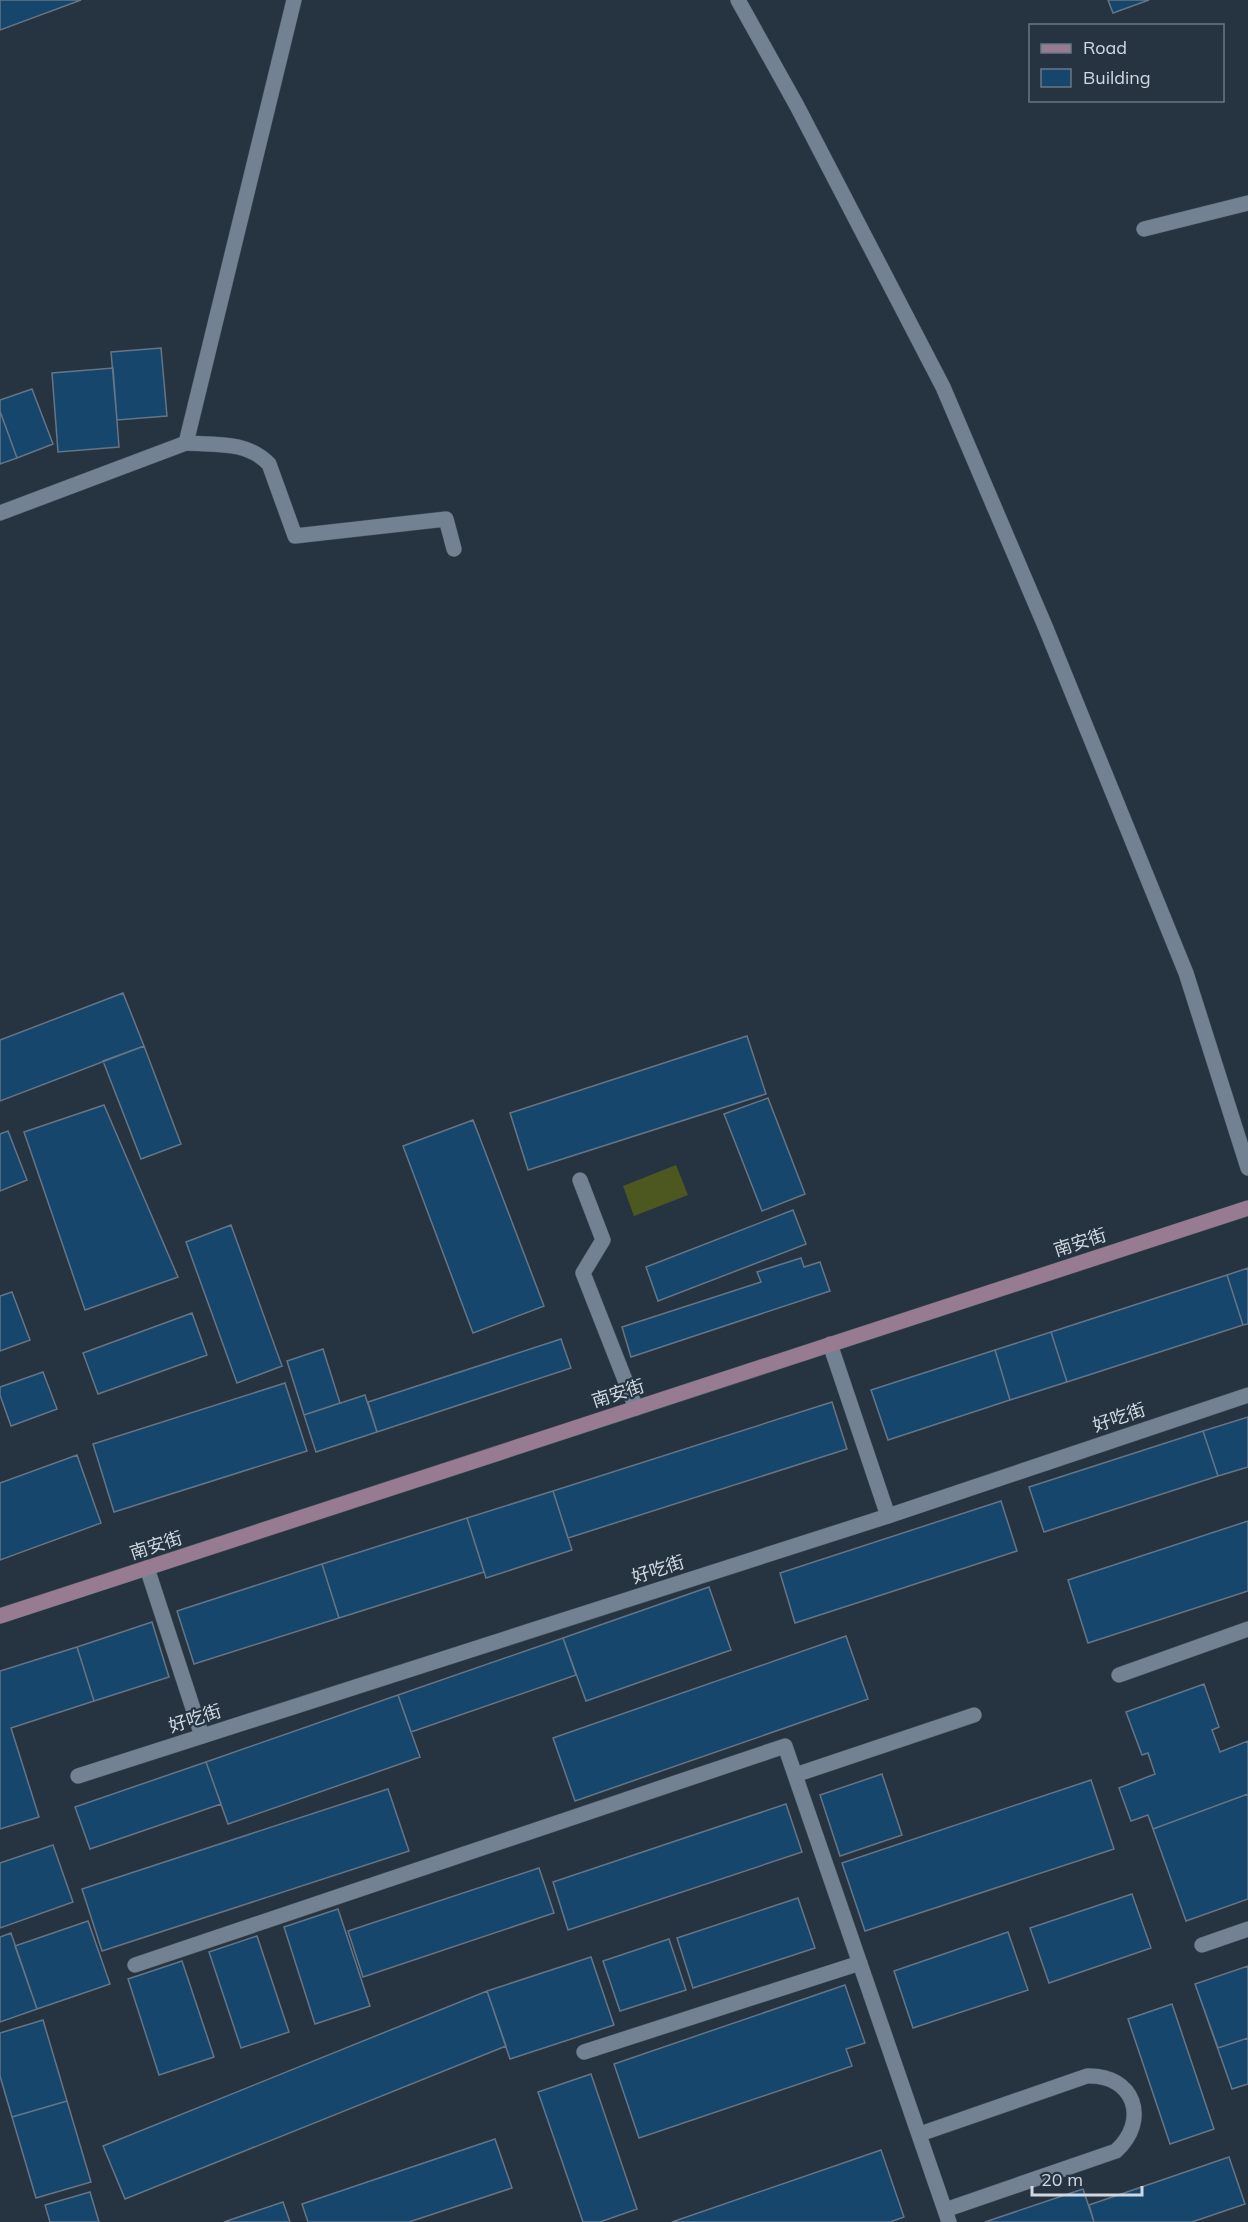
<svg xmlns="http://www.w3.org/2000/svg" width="1248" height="2222" font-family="Mulish,'Noto Sans SC',sans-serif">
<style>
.green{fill:#4d5821}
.building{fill:#17466d;stroke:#657585;stroke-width:1.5}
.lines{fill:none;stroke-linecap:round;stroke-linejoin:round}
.service-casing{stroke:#44515c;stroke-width:16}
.pedestrian-casing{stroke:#44515c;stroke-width:16}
.secondary-casing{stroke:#44515c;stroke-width:16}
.service{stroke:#728292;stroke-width:15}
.pedestrian{stroke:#728292;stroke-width:15}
.secondary{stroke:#977c91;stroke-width:15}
.labels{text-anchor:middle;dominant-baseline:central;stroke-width:4.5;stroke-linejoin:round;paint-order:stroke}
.street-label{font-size:18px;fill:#cfd8e1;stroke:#263442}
</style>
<rect width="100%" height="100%" fill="#263442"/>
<path class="green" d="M676 1165 688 1195 634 1216 623 1186Z"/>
<path class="building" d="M0 0H81L0 30Z
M1108 0H1149L1113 13Z
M161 348 167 416 117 420 111 352Z
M113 368 119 447 58 452 52 373Z
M32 389 53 444 17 458 0 411V400Z
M0 411 17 458 0 464Z
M123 993 144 1046 0 1101V1040Z
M747 1036 766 1094 528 1170 510 1113Z
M144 1046 181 1144 141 1159 103 1061Z
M768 1098 805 1194 762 1211 724 1114Z
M104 1105 178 1277 85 1310 24 1132Z
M473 1120 544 1306 473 1333 403 1146Z
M8 1131 27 1180 0 1191V1134Z
M793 1210 806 1244 658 1301 646 1267Z
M231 1225 282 1366 237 1383 186 1242Z
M801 1258 804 1267 820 1262 830 1291 631 1357 622 1327 761 1282 757 1272Z
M1248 1268V1324L1243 1325 1227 1275Z
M1227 1275 1243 1325 1067 1382 1051 1332Z
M12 1292 30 1340 0 1351V1296Z
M192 1313 207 1355 98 1394 83 1353Z
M1051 1332 1067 1382 1010 1400 995 1350Z
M561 1339 571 1368 377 1432 368 1402Z
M323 1349 340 1403 304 1415 287 1361Z
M995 1350 1010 1400 888 1440 871 1390Z
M43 1372 57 1409 11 1426 0 1395V1387Z
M285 1383 307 1451 114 1512 93 1444Z
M365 1395 377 1432 316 1452 304 1415Z
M832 1402 847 1449 568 1538 553 1491Z
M1248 1417V1467L1218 1476 1203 1431Z
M1203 1431 1218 1476 1044 1532 1029 1487Z
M77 1455 101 1523 0 1560V1483Z
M553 1491 572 1550 486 1578 467 1518Z
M1001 1501 1017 1551 795 1623 780 1573Z
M467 1518 484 1572 339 1618 322 1564Z
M1248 1521V1591L1088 1643 1068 1580Z
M322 1564 339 1618 194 1664 177 1611Z
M709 1587 731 1650 586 1701 563 1638Z
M152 1622 169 1677 94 1701 77 1647Z
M846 1636 868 1699 575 1801 553 1738Z
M563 1638 576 1675 411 1732 398 1695Z
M77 1647 94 1701 11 1728 39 1817 0 1829V1671Z
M1204 1684 1219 1727 1212 1730 1220 1752 1248 1741V1794L1153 1829 1148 1815 1131 1821 1119 1788 1155 1774 1148 1753 1142 1755 1126 1712Z
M398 1695 420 1757 228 1824 206 1762Z
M206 1762 221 1804 90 1849 75 1807Z
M882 1774 902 1835 840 1856 820 1795Z
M1091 1780 1114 1849 865 1931 842 1863Z
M388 1789 409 1851 102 1951 82 1889Z
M1248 1794V1899L1186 1921 1153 1829Z
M786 1804 802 1852 568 1930 553 1882Z
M53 1845 73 1902 0 1928V1863Z
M539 1868 554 1913 363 1977 348 1931Z
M1132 1894 1151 1948 1049 1983 1030 1928Z
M798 1898 815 1948 693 1988 677 1938Z
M338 1909 370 2006 315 2024 284 1927Z
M88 1921 110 1984 37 2009 15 1946Z
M1008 1932 1028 1990 913 2028 894 1971Z
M11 1933 37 2009 0 2022V1937Z
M257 1936 289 2032 241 2048 209 1952Z
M669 1939 686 1990 620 2011 603 1961Z
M591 1957 614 2025 510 2059 487 1991Z
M182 1961 214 2057 159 2075 128 1979Z
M1248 1966V2038L1218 2048 1195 1984Z
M1248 1966V2084L1232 2089 1195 1984Z
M845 1985 865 2043 846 2049 852 2066 639 2138 614 2064Z
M487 1991 506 2046 125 2199 103 2146Z
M1172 2004 1214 2129 1170 2144 1128 2019Z
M43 2020 67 2101 12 2117 0 2076V2033Z
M591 2074 637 2209 600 2222H583L538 2092Z
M67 2101 91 2182 36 2198 12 2117Z
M495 2139 512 2188 409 2222H308L302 2204Z
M881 2150 904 2217 890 2222H672Z
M1229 2157 1245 2204 1192 2222H1094L1089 2205Z
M1083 2189 1094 2222H985Z
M90 2192 99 2222H50L45 2205Z
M283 2202 290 2222H224Z"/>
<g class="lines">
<g class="service-casing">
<path id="service" d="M738 0 797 106 943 387 1045 626 1186 973 1248 1168
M1144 229 1248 203
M186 443C216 445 247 441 269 464L295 536 446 519 454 549
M0 513 186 443 294 0
M580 1180 603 1240 583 1273 636 1408
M830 1344 888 1516
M147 1568 202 1736
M1119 1675 1248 1629
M795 1775 974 1715
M1202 1945 1248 1929
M135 1965 785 1746 949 2222
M584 2052 860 1963
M920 2134 1087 2076C1134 2074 1150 2120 1116 2151L945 2210"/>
</g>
<g class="pedestrian-casing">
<path id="pedestrian" d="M78 1776 888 1516 1248 1395"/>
</g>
<g class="secondary-casing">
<path id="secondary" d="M0 1616 1248 1208"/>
</g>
<use href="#service" class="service"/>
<use href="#pedestrian" class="pedestrian"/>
<use href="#secondary" class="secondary"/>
</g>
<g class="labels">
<g class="street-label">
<text transform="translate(1080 1242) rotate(-18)">南安街</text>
<text transform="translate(618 1393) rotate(-18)">南安街</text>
<text transform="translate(1119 1417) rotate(-19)">好吃街</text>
<text transform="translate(156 1545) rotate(-18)">南安街</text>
<text transform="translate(658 1569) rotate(-18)">好吃街</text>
<text transform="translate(195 1718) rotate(-18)">好吃街</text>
</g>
</g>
<rect x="1029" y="24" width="195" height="78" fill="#263442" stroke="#6a7682" stroke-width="1.5"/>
<rect x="1041" y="44" width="30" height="9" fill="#977c91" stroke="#6a7682" stroke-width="1.5"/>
<text x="1083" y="54" font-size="18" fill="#cfd8e1">Road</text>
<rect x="1041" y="69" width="30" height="18" fill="#17466d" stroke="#6a7682" stroke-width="1.5"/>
<text x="1083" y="84" font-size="18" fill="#cfd8e1">Building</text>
<path d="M1032 2186v9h110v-9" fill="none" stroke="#cfd8e1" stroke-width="3"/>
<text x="1041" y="2186" font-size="18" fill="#cfd8e1" stroke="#263442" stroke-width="4.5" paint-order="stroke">20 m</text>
</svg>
